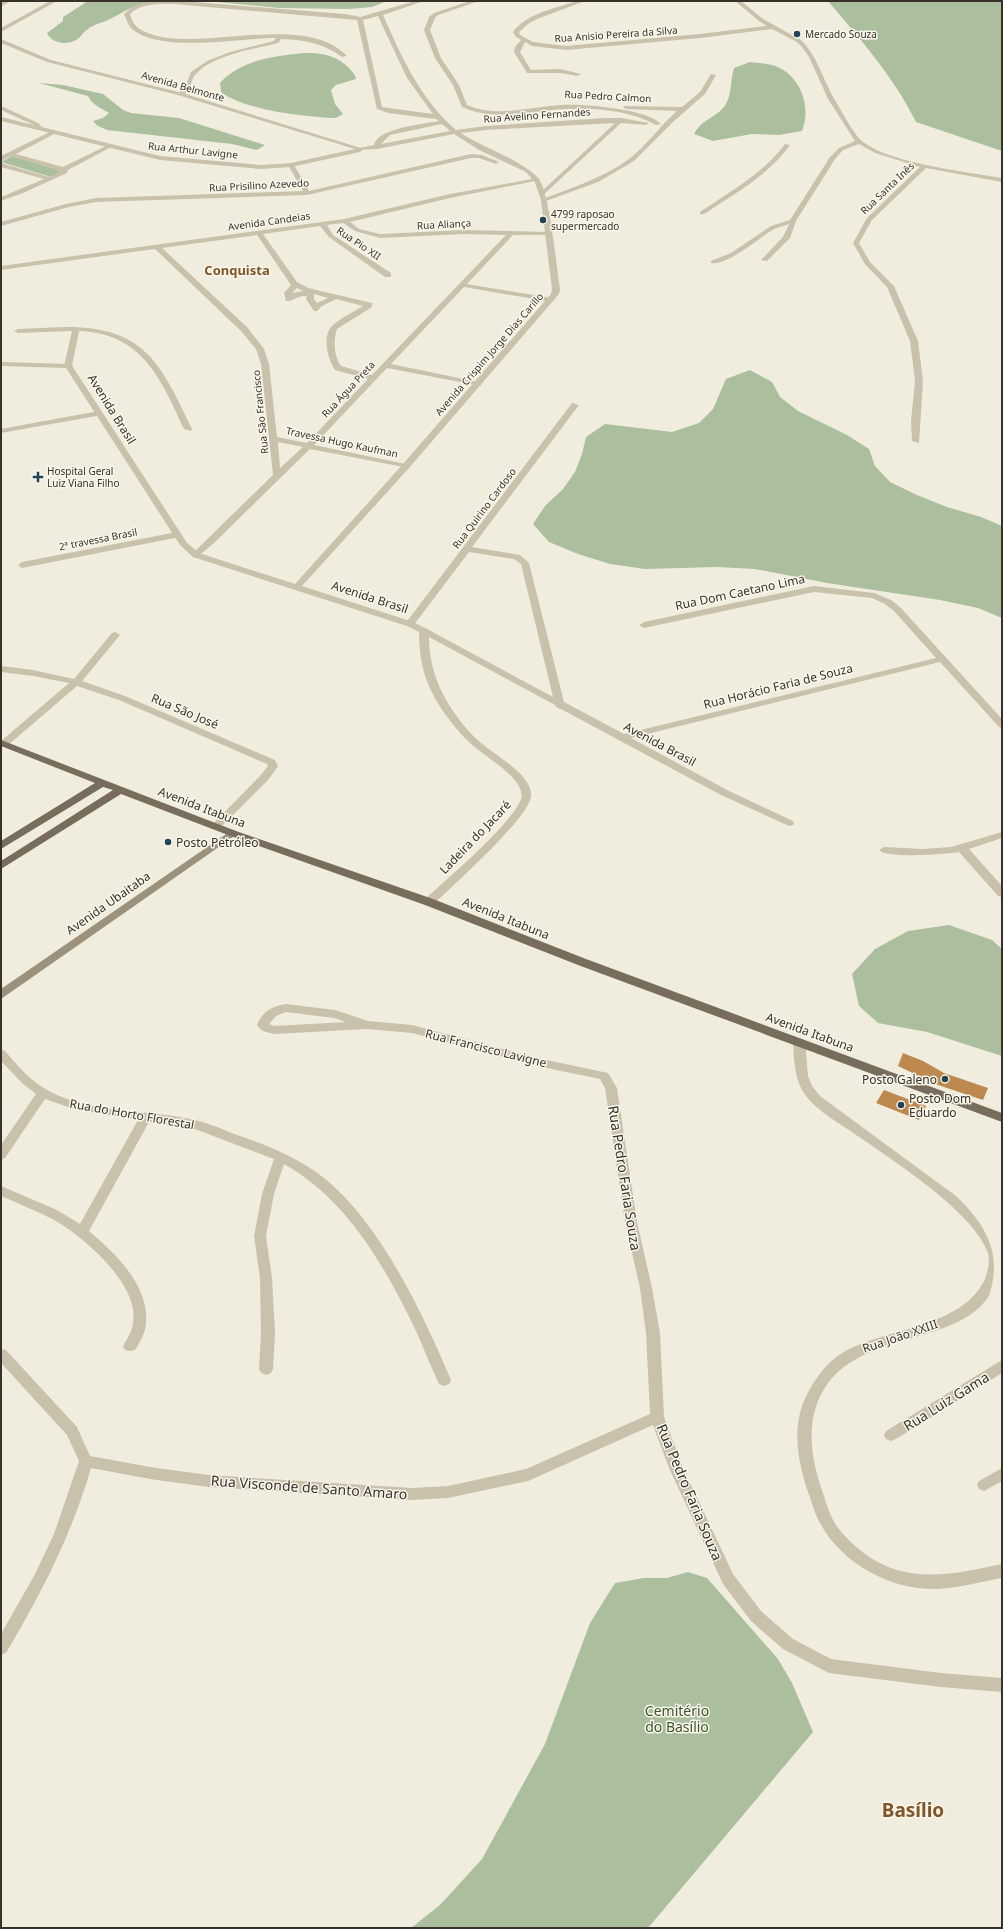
<svg xmlns="http://www.w3.org/2000/svg" width="1003" height="1929" font-family="'Noto Sans',sans-serif">
<style>
.green{fill:#abbf9f}
.building{fill:#be894f}
.lines{fill:none;stroke-linecap:round;stroke-linejoin:round}
.minor{fill:#c9c1ab;fill-rule:evenodd}
.tertiary{fill:#c9c1ab;fill-rule:evenodd}
.secondary{fill:#9c917c;fill-rule:evenodd}
.primary{fill:#786d5c;fill-rule:evenodd}
.poi-dot{fill:#224456;stroke:#f9f6eb;stroke-width:1.5}
.labels{text-anchor:middle;dominant-baseline:central;stroke-width:3;stroke-linejoin:round;paint-order:stroke}
.far-street-label{font-size:10px;fill:#37312a;stroke:#f9f6eb}
.far-poi-label{font-size:10px;fill:#37312a;stroke:#f9f6eb;text-anchor:start}
.street-label{font-size:12px;fill:#37312a;stroke:#f9f6eb}
.poi-label{font-size:12px;fill:#37312a;stroke:#f9f6eb;text-anchor:start}
.far-district-label{font-size:13px;font-weight:bold;fill:#815628;stroke:#f9f6eb}
.near-street-label{font-size:14px;fill:#37312a;stroke:#f9f6eb}
.near-park-label{font-size:14px;fill:#3c542f;stroke:#f9f6eb}
.near-district-label{font-size:19px;font-weight:bold;fill:#815628;stroke:#f9f6eb}
</style>
<rect width="100%" height="100%" fill="#f1edde"/>
<path class="green" d="M88 1H160C134 4 130 9 108 20 102 23 94 24 88 29 83 32 80 39 74 41 64 45 52 43 47 33L63 21V17Z
M206 1H387L372 7 349 9 279 8Z
M828 1H1002V151L916 122C894 77 860 39 828 1Z
M304 53C323 53 336 55 350 69 353 73 355 74 356 79L336 85 331 90 335 104 343 114 336 118C306 117 244 110 221 92L220 83C241 60 274 56 304 53Z
M750 62C757 63 765 63 772 65 800 73 812 106 802 131L779 135 752 134 713 141 694 134C703 118 714 119 724 107 732 97 730 80 734 68Z
M39 83 63 85 103 94 123 110 131 113 179 118 265 145 257 150 232 144 107 130 98 126 93 121 103 118 109 113C101 108 92 105 88 96Z
M12 156 62 171 51 177 1 162Z
M750 370 772 382 780 397 798 411 847 435 869 449 875 466 890 482 917 495 947 507 981 517 1002 526V618L978 608 940 600 827 583 755 569 717 567 645 569 610 564 578 554 549 542 533 524 545 506 563 489 575 472 582 454 586 437 605 424 672 432 699 423 713 409 726 379Z
M949 925 992 940 1002 949V1056L927 1032 878 1023 859 1006 852 974 875 949 908 931Z
M688 1572 707 1578 778 1659 792 1683 813 1732 648 1928H411L440 1905 482 1859 545 1744 590 1623 615 1583 644 1578H667Z"/>
<path class="building" d="M903 1053 923 1061 944 1073 988 1088 983 1100 938 1085 898 1066Z
M884 1090 926 1106 919 1120 876 1103Z"/>
<g class="lines">
<path class="minor" d="M3 1H10L1 7V2Z
M50 1H57L1 32V28Z
M155 1H182L345 14 360 17 415 1H424L383 15C402 58 421 100 456 130L486 126 605 118H621L649 123 646 125 621 123 542 196 540 195V193L615 123 486 130 461 133C483 148 525 161 540 180L450 198 350 222 359 229 380 234 464 230 551 232 552 233 549 235H513L467 284 551 298 555 300 551 302 464 287 391 364 478 382H481V386L387 368 314 445 406 464 410 466 409 468 310 449 214 543 196 558 193 557V553L273 475 261 364 256 349 241 331 155 249 1 270V266L344 219 450 194 532 179 526 172 479 150 454 134 377 149 359 150V148L374 145C377 128 424 124 439 121L436 119 388 113 377 109 357 20 174 4C159 4 141 3 130 14 131 17 133 23 135 25 140 31 150 34 157 36 210 49 307 13 347 56L342 57C323 43 305 40 281 39L278 43C254 49 213 55 196 74 189 80 192 97 178 95V93L185 87 191 72 207 61 230 52 274 41 276 38C240 38 158 54 131 28 128 25 126 18 124 14L134 6ZM378 16 407 78 433 114 382 107 363 20ZM442 124 450 131 381 144 390 135ZM343 223 355 231 380 238 464 234 506 235 372 375 341 366C334 356 333 341 337 329L372 307V303L308 288 297 282 263 234 320 226 329 237 385 277H391V273L333 235 327 225ZM257 235 291 285 284 293 286 301C293 302 297 295 307 296L306 299 314 311H317L322 306 336 299 363 306C355 311 337 320 331 327 322 338 328 360 335 370L368 379 307 443 277 437 269 364 264 349 247 327 162 248ZM297 288 303 291 292 293ZM314 294 328 298 317 303 314 299ZM278 442 303 447 280 468Z
M470 1H479L438 15 435 18 430 30 441 58 459 85 467 105C497 118 529 107 560 105 583 104 608 107 630 111 641 114 653 116 661 124L656 125C624 107 579 107 543 111 514 114 489 119 462 107L453 85 435 58 424 30 429 17 434 13Z
M577 1H585L537 19 528 24 519 32 520 35 533 42 566 46 700 34 767 26 759 21 735 1H741L763 19 801 40C818 57 823 80 835 100 841 110 854 135 862 141 888 163 967 172 1002 178V182L926 168 872 220 859 243 870 262 894 286 918 341 923 381 919 443 912 441 911 421 915 381 910 341 887 287 865 264 853 243 867 218 920 167 875 153 859 144 843 150 835 159 796 221 790 238 767 261 761 260 783 237 789 224C784 226 778 227 774 229 759 238 727 266 711 263V261L731 253 771 226 790 220 830 157 839 148 855 141 828 99 809 57 802 47 797 42 772 29 700 38 566 50 532 46 525 42 520 52 531 70 560 69 581 74 578 76 560 73H527L514 52 515 47 521 40 516 37 513 32C527 13 556 8 577 1Z
M711 74 716 75 705 94 674 121 634 161 598 182 546 201H542V199C572 188 603 178 629 159 647 145 660 126 677 111L626 109 623 107 624 106 682 107 700 92Z
M1 106 38 123 44 129 39 130 34 125 1 110Z
M54 130 56 131V133L16 154 63 167 108 145 113 146 68 170 67 173 23 193 1 201V197L44 179 1 167V163L49 177 61 171 11 156 1 161V156L7 153Z
M785 144 790 145C769 175 734 194 704 214H700V212C729 192 764 173 785 144Z
M471 154 482 155 499 162 496 164 479 158H471L307 195 96 202 69 207 1 226V222L66 204 96 198 303 191 288 165 291 163 294 165 309 191Z
M64 327C145 326 161 364 192 429L191 431 184 429C161 379 142 333 79 331L72 366 68 368 64 366 72 331 18 333 14 331 18 329Z
M572 403 579 405 472 547 520 555 529 563 564 702 624 734 936 658 894 611 885 604 872 598 814 592 644 628 639 625 644 622 814 586 874 593 891 600 900 607 1002 719V728L999 727 940 662 631 738 729 791 793 821 794 823 793 825 789 826 721 795 561 709 557 708 555 705 429 637C429 670 442 698 462 723 468 731 474 737 481 743 495 755 534 776 531 797 527 820 452 886 433 905H425L424 902 425 899C446 880 513 823 521 799 527 779 482 755 470 743 462 736 455 727 448 718 427 689 419 667 419 631L424 628 427 629 553 697 521 564 514 559 469 552 413 626 410 627 405 624Z
M99 411H102V415L1 433V429Z
M177 532 181 535 180 537 22 568 18 565 22 562Z
M115 632 120 635 82 681 125 696 275 760 278 766 268 780 219 829 215 830 210 827 260 776 268 766 267 764 119 700 77 686 7 746H1V741L69 683 33 676 1 672V666L33 670 74 679 112 633Z
M1002 832V838L969 849 1002 886V897L998 896 959 852C947 854 886 859 879 850L884 847 922 849 951 847Z
M286 1004 335 1010 368 1021 412 1025 542 1059 608 1073 617 1088 637 1222 652 1288 660 1333 664 1417 683 1468 733 1574 761 1611 793 1639 831 1659 941 1673 1002 1678V1692L941 1687 829 1673 783 1649 751 1621 723 1584 669 1468 653 1425 528 1481 448 1498 412 1500 208 1487 150 1479 91 1468C72 1534 41 1594 6 1653L1 1655V1634L34 1576 54 1534 79 1461 67 1435 1 1363V1349L6 1350 77 1427 90 1456 150 1467 208 1475 412 1488 448 1486 526 1469 650 1414 646 1333 640 1288 625 1222 605 1088 600 1079 542 1067 412 1033 367 1029 274 1034C267 1032 261 1032 257 1025 262 1012 272 1006 286 1004ZM286 1012 334 1018 346 1022 274 1026 269 1024 276 1016Z
M799 1038 803 1039 805 1042 808 1076 812 1086 820 1096 956 1196C986 1225 1003 1253 989 1296 958 1344 866 1332 828 1383 804 1416 810 1457 823 1493 827 1505 830 1517 838 1528 853 1547 874 1563 897 1570 933 1580 967 1571 1002 1564V1578C980 1582 958 1588 936 1589 890 1590 840 1563 819 1521 814 1512 812 1502 808 1492 798 1463 792 1429 804 1401 812 1383 823 1366 839 1355 882 1327 961 1330 985 1279 988 1271 990 1261 988 1253 973 1210 886 1156 849 1130 832 1119 812 1107 802 1090 794 1075 794 1058 793 1042L795 1039Z
M1 1050 5 1051C16 1064 27 1077 42 1087 83 1113 139 1109 185 1118 203 1121 220 1128 237 1135 264 1144 292 1155 316 1172 377 1215 422 1312 451 1380L449 1384 444 1386 439 1384C431 1367 424 1349 416 1331 386 1268 347 1199 284 1164L274 1194 266 1236 272 1278 275 1333 273 1369 271 1373 266 1375 261 1373 259 1369 261 1333 260 1278 254 1236 262 1194 274 1159 195 1129 149 1122 89 1231C114 1252 149 1285 146 1322 146 1332 140 1342 135 1350L130 1351 125 1350 123 1346C127 1339 132 1332 133 1323 140 1285 84 1237 54 1220 37 1211 19 1204 1 1196V1186L57 1210 80 1224 138 1120 74 1109 45 1099 5 1158 1 1160V1145L36 1094 22 1083 1 1061Z
M1002 1360V1373L896 1439 891 1441 886 1439 884 1435 886 1431Z
M1002 1468V1481L984 1491 979 1489 977 1485 979 1481Z"/>
<path class="tertiary" d="M1 39 51 60 182 93 364 149 360 152 291 167 261 169 160 160 1 121V117L160 156 261 165 291 163 355 149 178 95 47 62 1 43Z
M537 178C549 183 557 272 560 289L559 294 409 468 302 586 413 622 427 629V633H421L407 626 193 557 180 545 66 368 1 366V362L71 364 187 543 199 553 295 584 403 464 551 294 552 289 541 200 534 180Z"/>
<path class="secondary" d="M232 830 236 831 237 833 236 835 1 999V989Z"/>
<path class="primary" d="M1 740 236 831 433 899 586 959 1002 1113V1122L578 965 425 905 228 835 121 794 1 869V861L113 790 103 787 1 849V841L95 783 1 746Z"/>
</g>
<g class="poi-dot">
<circle cx="797" cy="34" r="4"/>
<circle cx="543" cy="220" r="4"/>
<path d="M36 471h4v4h4v4h-4v4h-4v-4h-4v-4h4z"/>
<circle cx="168" cy="842" r="4"/>
<circle cx="945" cy="1079" r="4"/>
<circle cx="901" cy="1105" r="4"/>
</g>
<g class="labels">
<g class="far-street-label">
<text transform="translate(616 34) rotate(-4)">Rua Anisio Pereira da Silva</text>
<text transform="translate(183 86) rotate(16)">Avenida Belmonte</text>
<text transform="translate(608 96) rotate(3)">Rua Pedro Calmon</text>
<text transform="translate(537 115) rotate(-4)">Rua Avelino Fernandes</text>
<text transform="translate(193 150) rotate(6)">Rua Arthur Lavigne</text>
<text transform="translate(259 185) rotate(-3)">Rua Prisilino Azevedo</text>
<text transform="translate(887 188) rotate(-44)">Rua Santa Inês</text>
<text transform="translate(269 221) rotate(-8)">Avenida Candeias</text>
<text transform="translate(444 224) rotate(-3)">Rua Aliança</text>
<text transform="translate(359 243) rotate(34)">Rua Pio XII</text>
<text transform="translate(489 354) rotate(-49)">Avenida Crispim Jorge Dias Carillo</text>
<text transform="translate(348 389) rotate(-47)">Rua Água Preta</text>
<text transform="translate(260 412) rotate(-96)">Rua São Francisco</text>
<text transform="translate(342 442) rotate(12)">Travessa Hugo Kaufman</text>
<text transform="translate(484 508) rotate(-53)">Rua Quirino Cardoso</text>
<text transform="translate(98 539) rotate(-11)">2ª travessa Brasil</text>
</g>
<g class="far-poi-label">
<text x="805" y="34">Mercado Souza</text>
<text x="551" y="214">4799 raposao<tspan x="551" dy="12">supermercado</tspan></text>
<text x="47" y="471">Hospital Geral<tspan x="47" dy="12">Luiz Viana Filho</tspan></text>
</g>
<g class="street-label">
<text transform="translate(112 409) rotate(58)">Avenida Brasil</text>
<text transform="translate(740 592) rotate(-12)">Rua Dom Caetano Lima</text>
<text transform="translate(370 597) rotate(18)">Avenida Brasil</text>
<text transform="translate(778 686) rotate(-14)">Rua Horácio Faria de Souza</text>
<text transform="translate(185 711) rotate(23)">Rua São José</text>
<text transform="translate(660 744) rotate(28)">Avenida Brasil</text>
<text transform="translate(202 807) rotate(21)">Avenida Itabuna</text>
<text transform="translate(475 837) rotate(-46)">Ladeira do Jacaré</text>
<text transform="translate(108 903) rotate(-35)">Avenida Ubaitaba</text>
<text transform="translate(506 918) rotate(22)">Avenida Itabuna</text>
<text transform="translate(810 1032) rotate(20)">Avenida Itabuna</text>
<text transform="translate(486 1048) rotate(14)">Rua Francisco Lavigne</text>
<text transform="translate(132 1114) rotate(10)">Rua do Horto Florestal</text>
<text transform="translate(900 1336) rotate(-19)">Rua João XXIII</text>
</g>
<g class="poi-label">
<text x="176" y="842">Posto Petróleo</text>
<text x="937" y="1079" text-anchor="end">Posto Galeno</text>
<text x="909" y="1098">Posto Dom<tspan x="909" dy="14">Eduardo</tspan></text>
</g>
<g class="far-district-label">
<text x="237" y="270">Conquista</text>
</g>
<g class="near-street-label">
<text transform="translate(625 1178) rotate(81)">Rua Pedro Faria Souza</text>
<text transform="translate(946 1401) rotate(-32)">Rua Luiz Gama</text>
<text transform="translate(309 1487) rotate(4)">Rua Visconde de Santo Amaro</text>
<text transform="translate(690 1492) rotate(67)">Rua Pedro Faria Souza</text>
</g>
<g class="near-park-label">
<text x="677" y="1710">Cemitério<tspan x="677" dy="16">do Basílio</tspan></text>
</g>
<g class="near-district-label">
<text x="913" y="1810">Basílio</text>
</g>
</g>
<rect width="1003" height="1929" fill="none" stroke="#37312a" stroke-width="4"/>
</svg>
